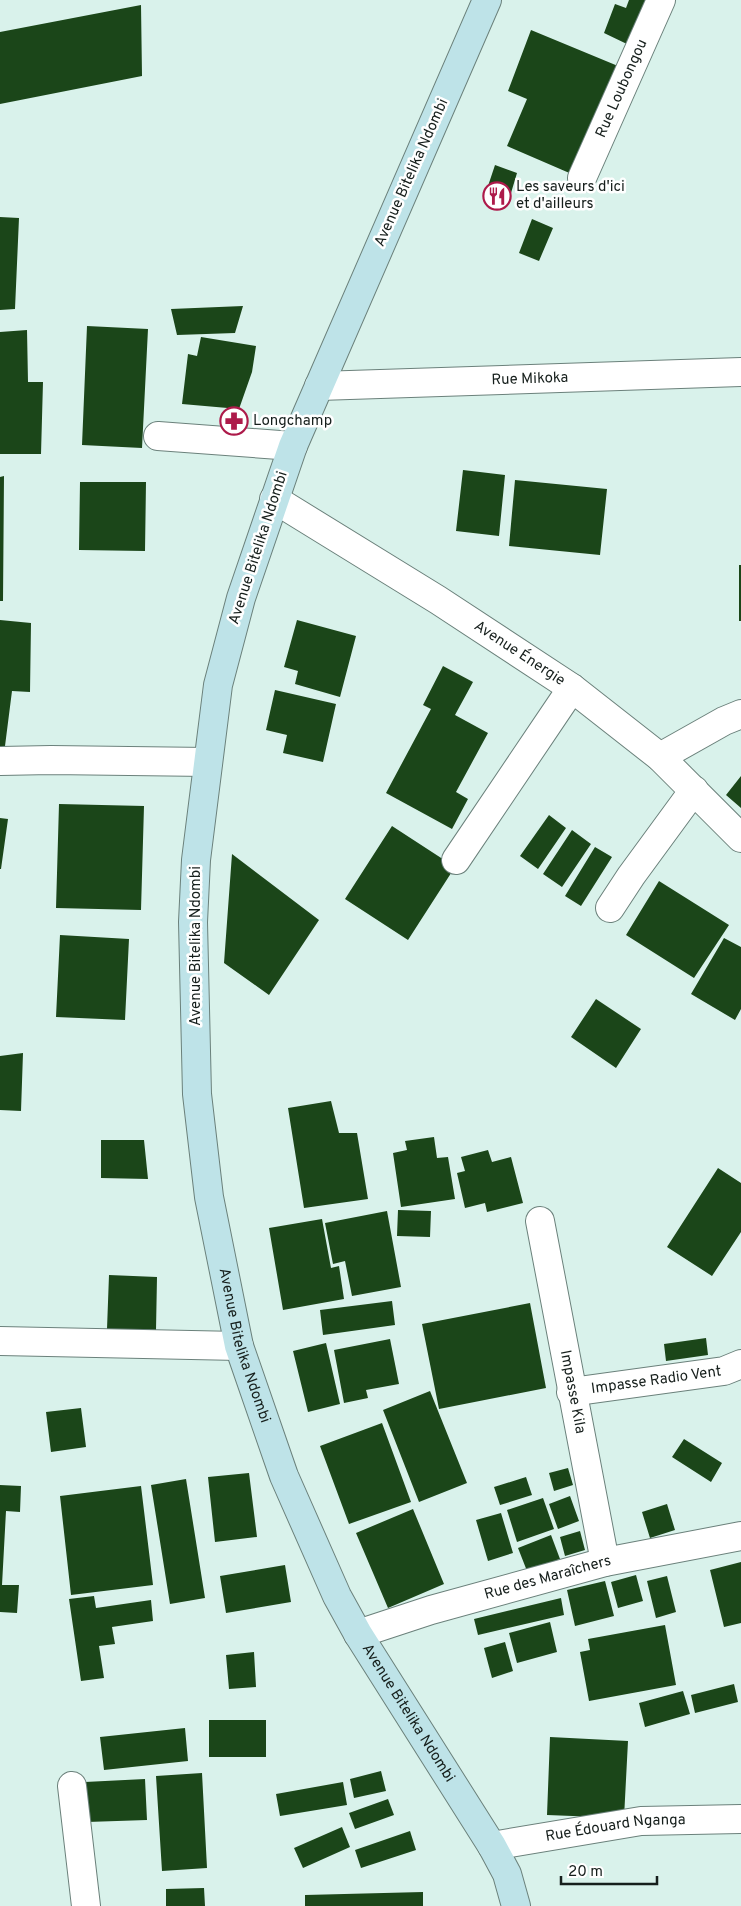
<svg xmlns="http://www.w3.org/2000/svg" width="741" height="1906" font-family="Overpass,sans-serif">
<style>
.building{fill:#1b4619}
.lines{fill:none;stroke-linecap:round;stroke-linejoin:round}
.street-casing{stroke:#6b817b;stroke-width:30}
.secondary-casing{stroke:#6b817b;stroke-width:30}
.street{stroke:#fff;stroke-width:28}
.secondary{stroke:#bee3e8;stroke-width:28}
.labels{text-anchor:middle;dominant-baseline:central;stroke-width:5;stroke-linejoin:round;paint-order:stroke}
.street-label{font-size:15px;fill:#161f1c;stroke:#fff}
.poi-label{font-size:15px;fill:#161f1c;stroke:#fff;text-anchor:start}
</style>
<rect width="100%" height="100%" fill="#d9f2eb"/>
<path class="building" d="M629 0H648L629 45 604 33 615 4 626 8Z
M141 5 142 76 0 104V32Z
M531 30 618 66 574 175 507 146 527 99 508 91Z
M495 165 517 173 508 203 485 195Z
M0 217 19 218 15 309 0 310Z
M532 219 553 228 539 261 519 253Z
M243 306 235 333 177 335 171 309Z
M87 326 148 329 142 448 82 445Z
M27 330 28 382H43L41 454H0V332Z
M201 337 256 346 252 372 239 409 182 404 188 354 197 356Z
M463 470 505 475 499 536 456 531Z
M4 476 3 601H0V477Z
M515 480 607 489 600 555 509 546Z
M80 482H146L145 551 79 550Z
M739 565H741V621H739Z
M0 620 31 623 30 692 12 691 5 746H0Z
M297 620 356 636 340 697 295 684 298 671 284 667Z
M443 666 473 682 455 715 488 733 456 792 468 799 452 829 386 793 431 709 423 705Z
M275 690 336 704 323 762 283 753 287 735 266 730Z
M741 776V808L726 795Z
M59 804 144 806 141 910 56 908Z
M549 815 566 828 538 869 520 856Z
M0 818 8 819 1 869H0Z
M392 826 455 867 408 940 345 899Z
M572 830 591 844 562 887 543 874Z
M595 847 612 857 581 906 565 896Z
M232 854 319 920 269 995 224 963Z
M659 881 729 925 694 978 626 935Z
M60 935 129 939 125 1020 56 1017Z
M724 938 741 947V1009L735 1020 691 994Z
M596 999 641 1029 616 1068 571 1037Z
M23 1053 21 1111 0 1110V1056Z
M331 1101 339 1133H357L368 1199 304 1208 288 1108Z
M434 1137 437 1158 448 1157 455 1199 401 1207 393 1153 407 1150 405 1141Z
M101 1140H144L148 1179 101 1178Z
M488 1150 492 1162 511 1157 523 1203 487 1212 485 1203 465 1208 457 1173 465 1171 461 1157Z
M718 1168 741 1183V1232L712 1276 667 1247Z
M398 1210 431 1211 430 1237 397 1236Z
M387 1211 401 1287 352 1296 345 1261 333 1264 325 1223Z
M322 1219 331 1268 339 1266 344 1299 283 1310 269 1228Z
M109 1275 157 1277 156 1330 107 1329Z
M392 1301 395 1325 323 1335 320 1310Z
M530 1303 546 1388 439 1409 422 1324Z
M706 1338 708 1355 666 1361 664 1344Z
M390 1339 399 1384 366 1390 368 1398 344 1403 334 1350Z
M326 1343 340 1404 308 1412 293 1351Z
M430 1391 467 1483 419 1502 383 1410Z
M81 1408 86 1447 51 1452 46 1412Z
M382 1423 411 1502 349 1524 320 1446Z
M684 1439 722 1463 711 1482 672 1457Z
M568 1468 573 1485 554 1491 549 1473Z
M249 1473 257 1537 215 1542 208 1477Z
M526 1477 532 1495 500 1505 494 1487Z
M186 1479 205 1598 170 1604 151 1485Z
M0 1485 21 1486 20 1512 6 1511 2 1585H19L17 1613 0 1612Z
M141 1486 153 1585 71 1595 60 1496Z
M570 1496 579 1521 558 1529 549 1504Z
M543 1498 554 1529 517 1542 507 1510Z
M667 1504 675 1530 650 1538 642 1512Z
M413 1509 444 1584 388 1608 356 1533Z
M501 1513 513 1553 488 1561 476 1520Z
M580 1531 585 1550 565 1556 560 1537Z
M551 1535 560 1559 527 1571 518 1548Z
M741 1562V1623L724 1627 710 1570Z
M285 1565 291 1602 226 1613 220 1576Z
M636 1575 643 1601 618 1608 611 1582Z
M667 1576 676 1612 656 1618 647 1581Z
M605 1581 614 1616 575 1626 567 1590Z
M94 1596 96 1608 151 1600 153 1621 112 1627 115 1644 99 1646 104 1678 81 1681 69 1599Z
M561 1598 564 1615 478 1635 474 1619Z
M550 1622 557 1652 517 1663 509 1633Z
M665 1625 676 1685 589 1701 580 1652 590 1650 588 1639Z
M505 1642 513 1671 492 1678 484 1648Z
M254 1652 256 1687 229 1689 226 1655Z
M734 1684 738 1702 695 1713 691 1695Z
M683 1691 690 1714 645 1727 639 1703Z
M209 1720H266V1757H209Z
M185 1728 188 1761 104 1770 100 1737Z
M550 1737 628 1741 624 1818 547 1815Z
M381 1771 386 1791 354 1798 350 1779Z
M202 1773 207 1868 162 1871 156 1776Z
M145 1779 147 1820 87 1822 85 1782Z
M343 1782 347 1805 280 1816 276 1794Z
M388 1799 394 1815 355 1829 349 1813Z
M342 1827 350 1847 303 1868 294 1848Z
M410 1831 416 1850 361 1868 355 1850Z
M204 1888 205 1906H166V1889Z
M423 1892V1906H305V1895Z"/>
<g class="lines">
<g class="street-casing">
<g id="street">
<path id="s1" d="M582 178 661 0"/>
<path id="s2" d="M319 386 741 372"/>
<path d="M158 436 293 446"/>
<path id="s3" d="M274 499 438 600 572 688 660 757 741 838"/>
<path d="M660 757 724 721 741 714"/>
<path d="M0 761 51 760 208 762"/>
<path d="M456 860 572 688"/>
<path d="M610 908 631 876 694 790"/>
<path id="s4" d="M540 1221 605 1562"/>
<path d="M0 1341 239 1346"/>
<path id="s5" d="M571 1392 724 1371 741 1364"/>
<path id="s6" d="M358 1634 431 1610 605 1562 741 1536"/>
<path d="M72 1786 86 1906"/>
<path id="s7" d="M492 1846 641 1821 741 1819"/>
</g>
</g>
<g class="secondary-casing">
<g id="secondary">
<path id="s8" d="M487 0 293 446 241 598 218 685 196 860 193 922 197 1094 209 1197 239 1346 284 1476 337 1596 358 1634 492 1846 507 1874 516 1906"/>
</g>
</g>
<use href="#street" class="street"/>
<use href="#secondary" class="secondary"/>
</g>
<defs>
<g id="restaurant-ring" transform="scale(1.4375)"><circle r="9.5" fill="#fff" stroke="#ad1a4a" stroke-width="1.5"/><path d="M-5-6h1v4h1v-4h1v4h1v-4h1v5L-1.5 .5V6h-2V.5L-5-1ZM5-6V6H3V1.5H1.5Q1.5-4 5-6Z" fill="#ad1a4a"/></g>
<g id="pharmacy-ring" transform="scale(1.4375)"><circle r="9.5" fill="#fff" stroke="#ad1a4a" stroke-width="1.5"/><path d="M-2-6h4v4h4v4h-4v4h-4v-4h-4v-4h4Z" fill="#ad1a4a"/></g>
</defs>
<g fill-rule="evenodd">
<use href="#restaurant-ring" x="497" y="196"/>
<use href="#pharmacy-ring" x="234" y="421"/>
</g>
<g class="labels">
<g class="street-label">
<text stroke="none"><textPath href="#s1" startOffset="98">Rue Loubongou</textPath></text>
<text transform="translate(412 173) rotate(-66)">Avenue Bitelika Ndombi</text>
<text stroke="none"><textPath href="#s2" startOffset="211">Rue Mikoka</textPath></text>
<text transform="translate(259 548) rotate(-72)">Avenue Bitelika Ndombi</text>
<text stroke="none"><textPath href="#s3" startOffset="290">Avenue Énergie</textPath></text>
<text transform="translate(196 946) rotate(-90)">Avenue Bitelika Ndombi</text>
<text stroke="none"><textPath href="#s8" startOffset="1404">Avenue Bitelika Ndombi</textPath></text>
<text stroke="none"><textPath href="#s5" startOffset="86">Impasse Radio Vent</textPath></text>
<text stroke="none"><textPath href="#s4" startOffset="174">Impasse Kila</textPath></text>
<text stroke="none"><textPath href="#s6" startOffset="198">Rue des Maraîchers</textPath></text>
<text stroke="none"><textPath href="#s8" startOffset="1809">Avenue Bitelika Ndombi</textPath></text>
<text stroke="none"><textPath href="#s7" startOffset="125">Rue Édouard Nganga</textPath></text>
</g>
<g class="poi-label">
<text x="516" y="187">Les saveurs d'ici<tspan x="516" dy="17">et d'ailleurs</tspan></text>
<text x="253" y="421">Longchamp</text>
</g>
</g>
<path d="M561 1876v8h96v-8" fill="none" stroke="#161f1c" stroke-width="2.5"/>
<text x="568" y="1876" font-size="15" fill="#161f1c" stroke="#ffffff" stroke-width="4" paint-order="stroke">20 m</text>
</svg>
